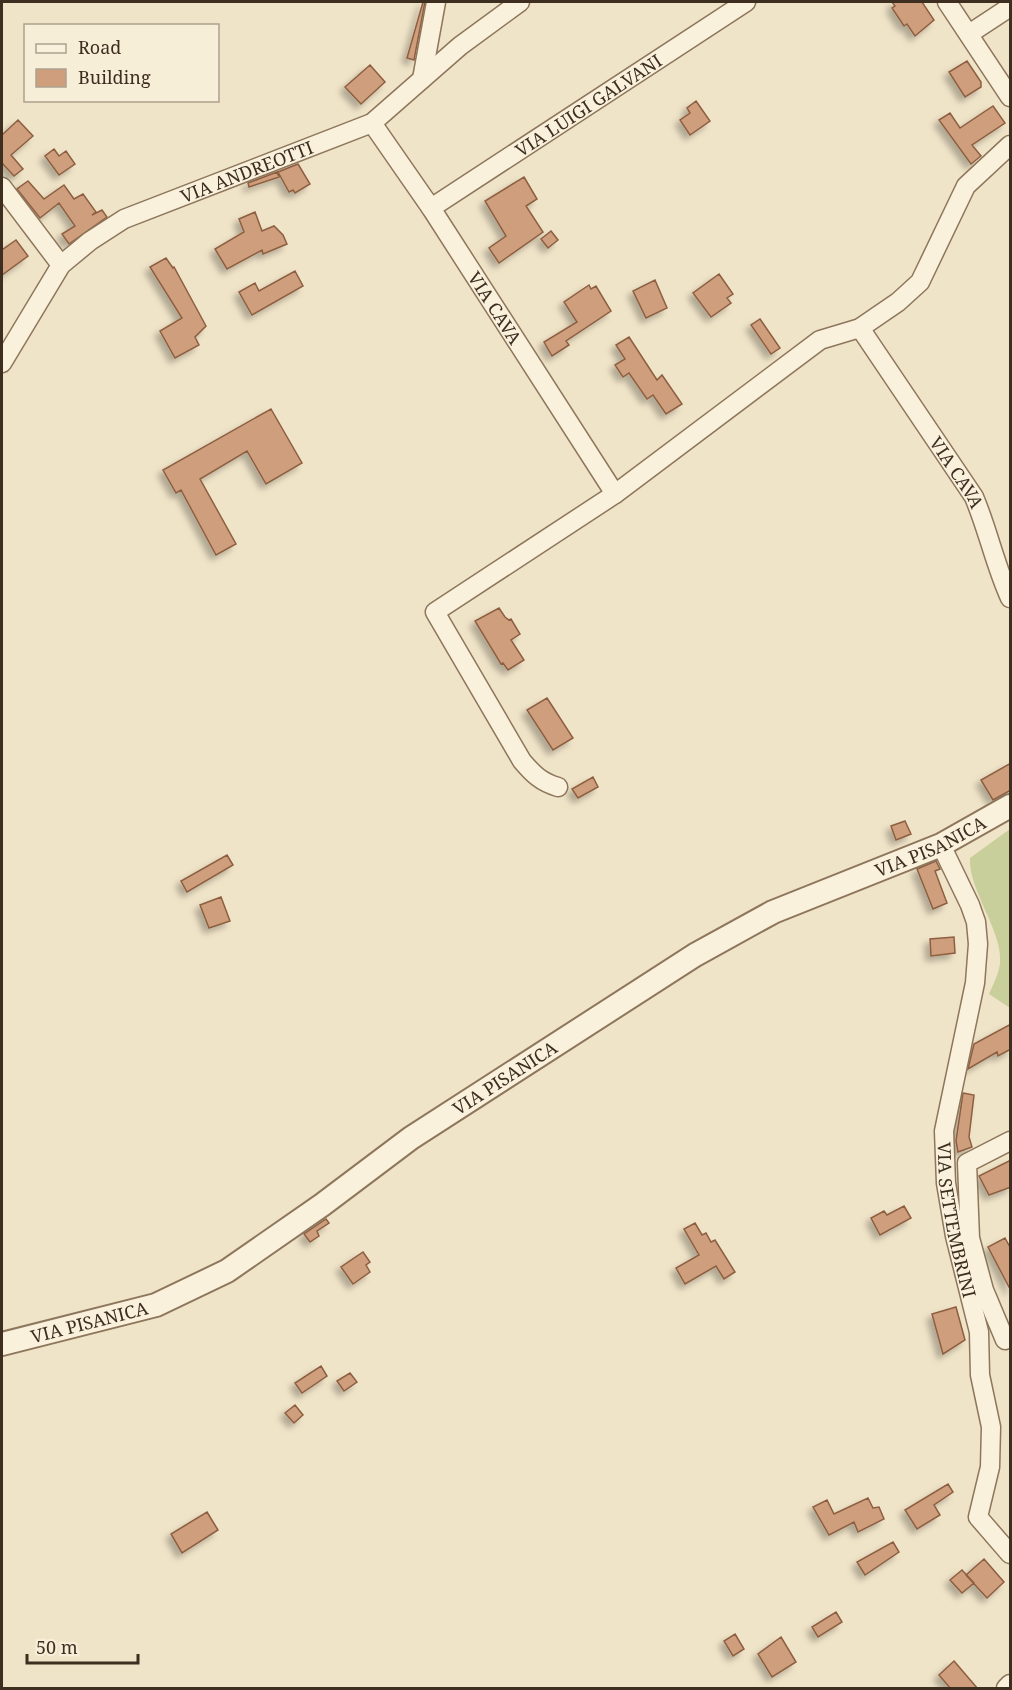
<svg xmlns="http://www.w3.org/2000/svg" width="1012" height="1690" font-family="'Noto Serif',serif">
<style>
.green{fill:#c9cf9b}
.building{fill:#cf9f7d;stroke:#8d5f41;stroke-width:1.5;filter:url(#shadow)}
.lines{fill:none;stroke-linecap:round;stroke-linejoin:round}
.minor-casing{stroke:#8d765c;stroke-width:21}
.tertiary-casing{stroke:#8d765c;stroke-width:26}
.minor{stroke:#faf1dc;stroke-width:18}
.tertiary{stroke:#faf1dc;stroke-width:22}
.labels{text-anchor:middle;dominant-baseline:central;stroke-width:4.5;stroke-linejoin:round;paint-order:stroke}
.street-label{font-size:18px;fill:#3d2e20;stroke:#f7eed8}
</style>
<defs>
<filter id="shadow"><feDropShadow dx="-5" dy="5" stdDeviation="3" flood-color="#0004"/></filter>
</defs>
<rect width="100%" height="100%" fill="#f0e4c8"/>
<path class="green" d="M1010 829V1008L989 994C993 985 999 973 1000 963 1003 931 968 890 970 858Z"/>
<path class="building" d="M423 2H425L414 60 407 58Z
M892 2H922L934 20 915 36 907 24 904 26 892 8 895 6Z
M967 61 981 82V87L965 97 949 72Z
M370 65 385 82 361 104 345 87Z
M696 101 710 121 690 135 680 120 690 113 687 108Z
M993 106 1005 123 972 145 981 156 971 164 939 120 950 113 960 128Z
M18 120 33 136 11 155 23 169 14 176 2 163V135Z
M54 149 59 156 66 151 75 164 59 175 45 156Z
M298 164 310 184 295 193 293 190 289 192 278 172Z
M277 172 279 177 249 187 248 183Z
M524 177 537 199 526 206 543 232 499 263 489 248 506 236 485 201Z
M28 181 44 199 64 185 74 199 83 194 96 212 92 215 102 210 107 217 69 244 62 234 75 226 59 203 40 218 17 189Z
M255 212 262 231 274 226 283 235 287 244 263 254 262 250 227 269 215 249 244 232 239 219Z
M551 231 558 240 548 248 541 239Z
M16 240 28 256 2 275V250Z
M166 258 173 268 174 267 206 326 195 337 199 345 175 358 160 331 182 318 150 267Z
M295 271 303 286 252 315 239 292 255 283 259 291Z
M719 274 733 294 727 298 731 303 711 317 693 293Z
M655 280 667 308 646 318 633 291Z
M589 285 591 289 596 286 611 311 566 341 569 345 552 356 544 342 577 322 564 302Z
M760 319 780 348 771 354 751 325Z
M629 337 657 380 662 375 682 404 666 414 653 395 647 399 629 373 623 377 615 365 625 359 616 345Z
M271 409 302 463 266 484 247 451 200 479 236 544 216 555 181 490 176 493 163 470Z
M499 608 505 617 509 620 511 619 520 634 511 640 524 660 508 670 503 663 501 664 475 621Z
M547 698 573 738 553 750 527 710Z
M1011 763V790L993 800 981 780Z
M593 777 598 787 578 798 572 789Z
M905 821 911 834 896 840 891 826Z
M227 855 233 865 187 892 181 881Z
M936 861 940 869 935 871 947 903 933 909 917 869Z
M221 897 230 921 209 928 200 905Z
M954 937 955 953 931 956 930 939Z
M1011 1024V1049L998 1056 997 1052 968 1069 974 1044Z
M963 1093 974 1095 969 1137 972 1147 958 1152 956 1141Z
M1011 1160V1187L989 1195 979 1176Z
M904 1206 911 1218 880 1235 871 1218 884 1211 887 1215Z
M326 1219 329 1223 317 1231 319 1236 310 1242 304 1234Z
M695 1223 702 1235 706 1233 711 1242 715 1240 735 1272 724 1279 716 1266 685 1284 676 1268 699 1255 684 1229Z
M1005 1238 1011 1249V1291L988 1247Z
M363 1252 370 1262 366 1265 370 1272 353 1284 341 1267Z
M956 1307 965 1340 943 1354 932 1314Z
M321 1366 327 1376 302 1393 295 1383Z
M350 1373 357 1382 344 1391 337 1381Z
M295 1405 303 1415 294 1423 285 1413Z
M948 1484 953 1492 934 1505 940 1515 917 1529 905 1510Z
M868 1498 873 1508 879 1507 884 1519 858 1532 854 1522 829 1535 813 1507 827 1500 834 1514Z
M207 1512 218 1530 182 1553 171 1534Z
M893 1542 899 1552 865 1575 857 1562Z
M984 1559 1004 1582 987 1598 966 1575Z
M962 1570 974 1583 962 1593 950 1580Z
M836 1612 842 1622 818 1637 812 1627Z
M735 1634 744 1649 733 1656 724 1641Z
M781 1637 796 1662 772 1677 758 1654Z
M954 1661 978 1689H951L939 1675Z"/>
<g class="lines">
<g class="minor-casing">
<g id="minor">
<path d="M947 2 1010 97"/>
<path d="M969 34 1010 7"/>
<path d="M422 79 436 2"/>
<path id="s1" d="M372 123 431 208 615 494 435 612 522 761C533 774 541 782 558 787"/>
<path d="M2 187 61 265"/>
<path id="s2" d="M431 208 746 2"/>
<path id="s3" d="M860 328 974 497C988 530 995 565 1010 598"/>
<path id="s4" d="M2 363 61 265 90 241 124 219 372 123 460 46 520 2"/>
<path d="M615 494 820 340 860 328 898 302 920 282 966 186 1010 145"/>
<path id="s5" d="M941 845 970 905 976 922 978 944 975 983 944 1131 946 1183 955 1236 979 1332 980 1375 991 1427 990 1467 978 1517 1010 1554"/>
<path d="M1010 1141 967 1163 970 1238 984 1290 1005 1340 1010 1337"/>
<path d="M1006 1688 1010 1684"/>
</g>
</g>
<g class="tertiary-casing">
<g id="tertiary">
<path id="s6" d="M2 1344 156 1305 227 1271 322 1205 411 1138 695 955 773 912 941 845 1010 806"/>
</g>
</g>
<use href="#minor" class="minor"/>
<use href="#tertiary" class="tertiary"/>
</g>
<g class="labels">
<g class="street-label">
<text stroke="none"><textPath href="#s2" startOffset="188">VIA LUIGI GALVANI</textPath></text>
<text stroke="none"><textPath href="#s4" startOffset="324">VIA ANDREOTTI</textPath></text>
<text stroke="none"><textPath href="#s1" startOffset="222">VIA CAVA</textPath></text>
<text stroke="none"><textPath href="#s3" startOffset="174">VIA CAVA</textPath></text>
<text stroke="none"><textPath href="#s6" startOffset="1062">VIA PISANICA</textPath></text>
<text stroke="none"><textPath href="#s6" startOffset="576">VIA PISANICA</textPath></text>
<text stroke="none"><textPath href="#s5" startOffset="387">VIA SETTEMBRINI</textPath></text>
<text stroke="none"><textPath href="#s6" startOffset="90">VIA PISANICA</textPath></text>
</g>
</g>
<rect width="1012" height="1690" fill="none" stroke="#3d2e20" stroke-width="6"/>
<rect x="24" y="24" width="195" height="78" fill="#f7eed8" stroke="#ada18e" stroke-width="1.5"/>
<rect x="36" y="44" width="30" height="9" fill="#faf1dc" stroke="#ada18e" stroke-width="1.5"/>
<text x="78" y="54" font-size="18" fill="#3d2e20">Road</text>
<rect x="36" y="69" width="30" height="18" fill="#cf9f7d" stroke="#ada18e" stroke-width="1.5"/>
<text x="78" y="84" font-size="18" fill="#3d2e20">Building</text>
<path d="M27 1654v9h111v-9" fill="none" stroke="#3d2e20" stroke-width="3"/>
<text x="36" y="1654" font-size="18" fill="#3d2e20" stroke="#f7eed8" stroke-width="4.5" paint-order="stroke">50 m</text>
</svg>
